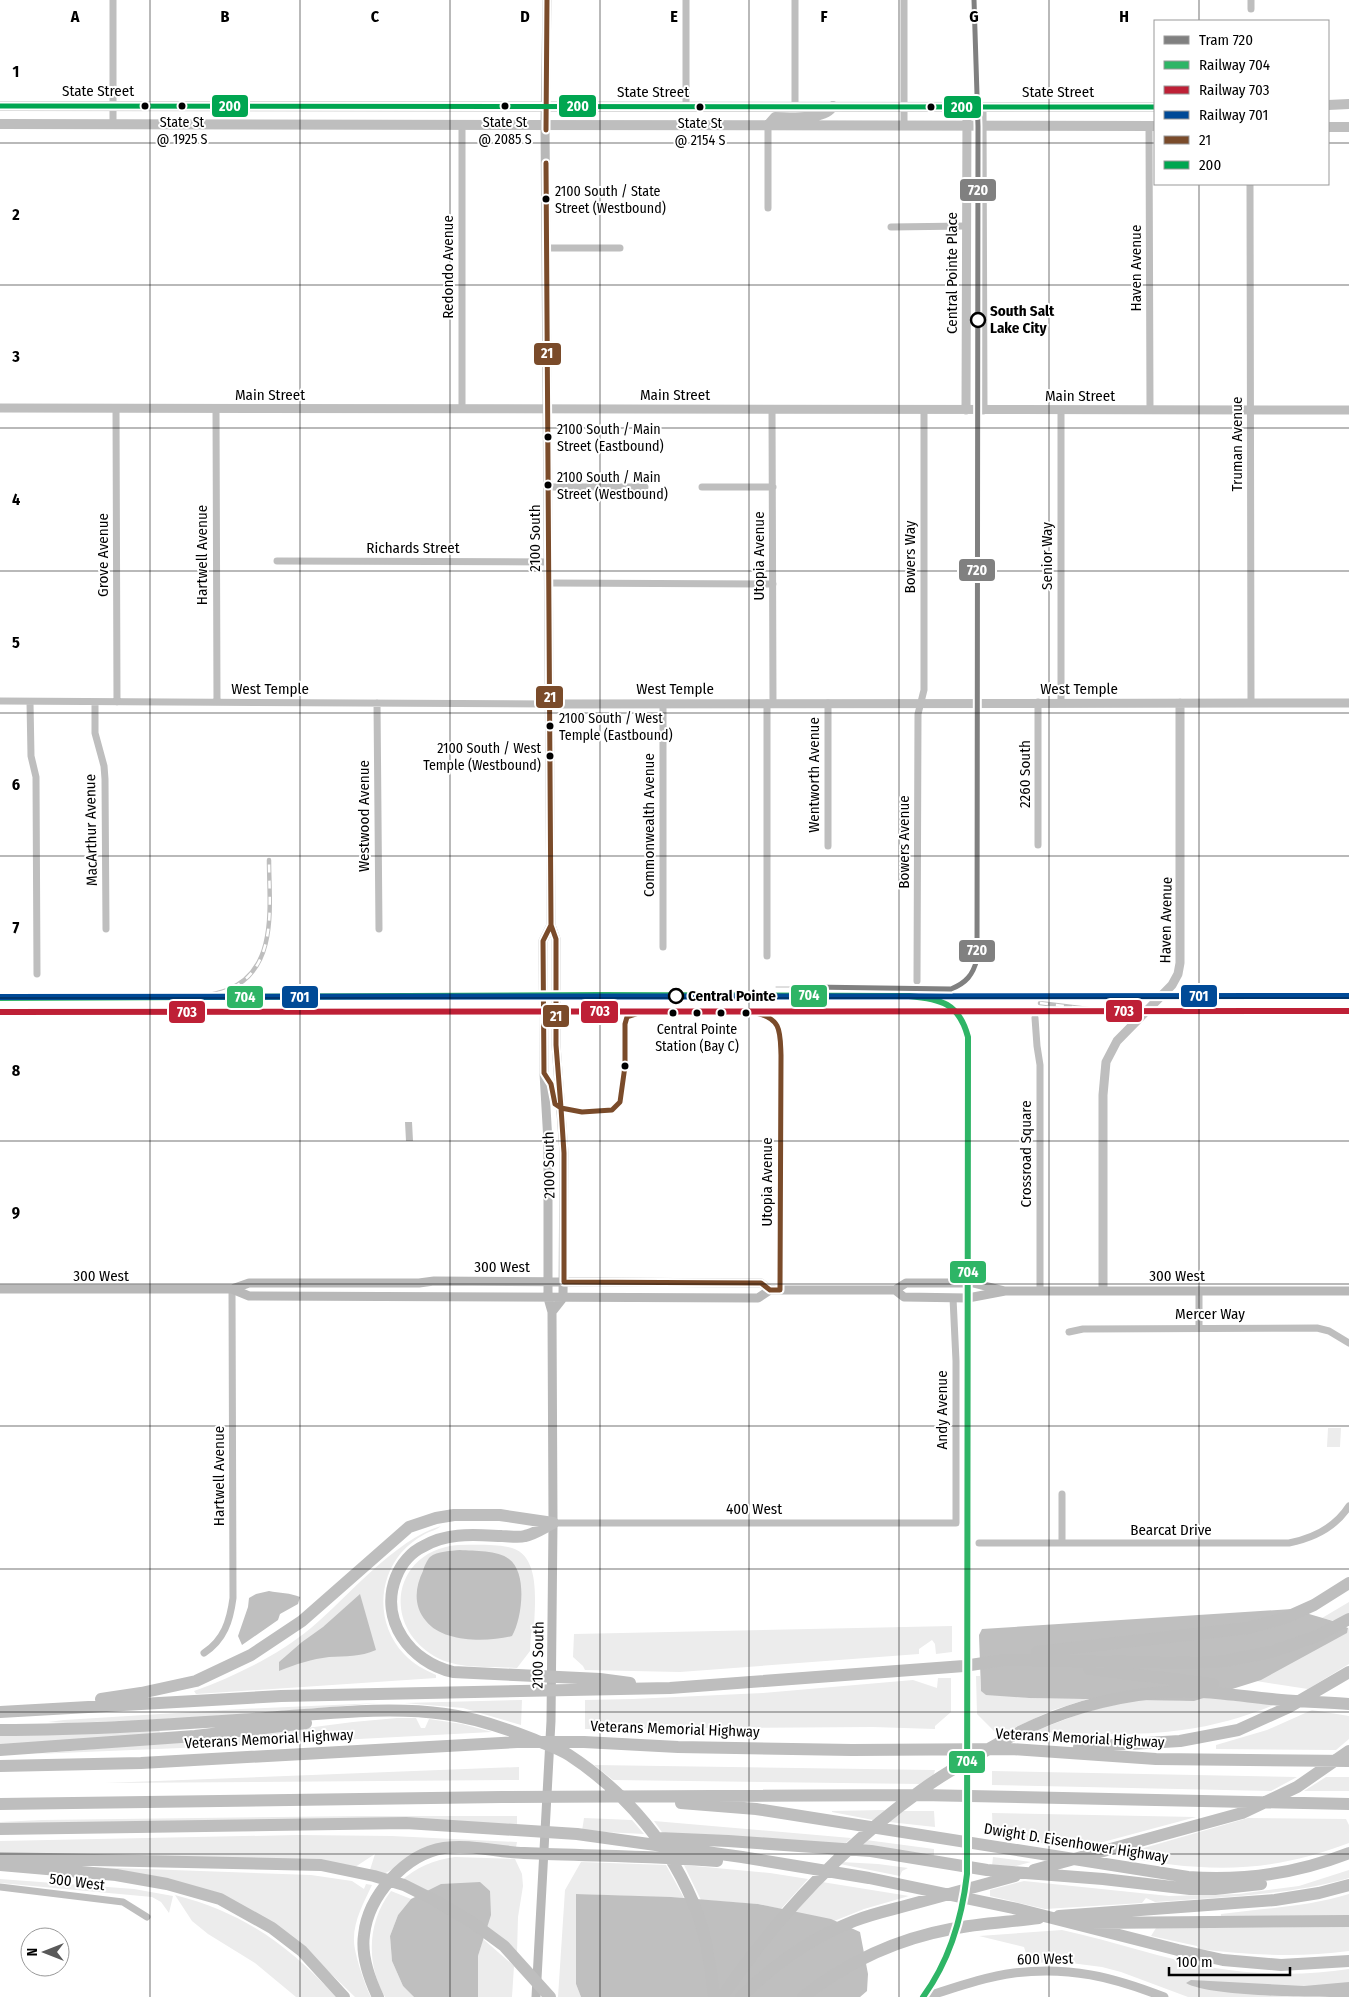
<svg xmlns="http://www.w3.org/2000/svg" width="1349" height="1997" font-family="'Fira Sans Condensed',sans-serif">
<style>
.green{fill:#ececec}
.water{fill:#bfbfbf}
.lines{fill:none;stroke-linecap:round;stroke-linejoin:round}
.minor{stroke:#bebebe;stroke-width:7}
.tertiary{stroke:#bebebe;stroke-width:9}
.secondary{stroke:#b8b8b8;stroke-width:9}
.primary{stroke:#bebebe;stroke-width:10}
.motorway{stroke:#bebebe;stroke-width:12}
.tram{stroke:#bebebe;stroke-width:1}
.rail-casing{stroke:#bebebe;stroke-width:4.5}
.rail{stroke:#fff;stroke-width:2.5;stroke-dasharray:8;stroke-linecap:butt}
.bus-1-casing{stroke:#fff;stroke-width:9}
.bus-2-casing{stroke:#fff;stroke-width:9}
.bus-1{stroke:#7a4b2a;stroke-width:5}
.bus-2{stroke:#00a651;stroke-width:5}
.rail-1-casing{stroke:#fff;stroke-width:10}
.rail-2-casing{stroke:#fff;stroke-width:10}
.rail-3-casing{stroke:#fff;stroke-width:10}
.rail-1{stroke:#2eb566;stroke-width:6}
.rail-2{stroke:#be2036;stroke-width:6}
.rail-3{stroke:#004a97;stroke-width:6}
.tram-1-casing{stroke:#fff;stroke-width:9}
.tram-1{stroke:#808080;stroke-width:5}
.grid{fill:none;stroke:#000;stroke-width:1;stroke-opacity:0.55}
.bus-dot{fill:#000;stroke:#fff;stroke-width:2}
.stop-dot{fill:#fff;stroke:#000;stroke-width:2.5}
.labels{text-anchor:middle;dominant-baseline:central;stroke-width:4;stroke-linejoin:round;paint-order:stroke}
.bus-label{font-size:14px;fill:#000;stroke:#fff}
.street-label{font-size:15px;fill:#000;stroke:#fff}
.stop-label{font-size:15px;font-weight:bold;fill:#000;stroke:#fff;text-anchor:start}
.grid-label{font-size:16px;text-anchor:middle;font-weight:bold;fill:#000;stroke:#fff;stroke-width:4;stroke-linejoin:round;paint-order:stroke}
.line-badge{stroke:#fff;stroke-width:2}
.badge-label{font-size:14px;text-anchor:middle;font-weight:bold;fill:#fff}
</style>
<rect width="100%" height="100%" fill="#fff"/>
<path class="green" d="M1328 1428H1341L1340 1447H1327Z
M441 1526C437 1530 430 1531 425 1534 416 1539 407 1546 401 1553 376 1583 378 1627 404 1654 413 1664 425 1670 436 1675V1678L196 1694 194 1691C235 1676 277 1656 311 1628 349 1596 394 1540 441 1526Z
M458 1545C474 1545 492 1544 508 1547 543 1553 534 1606 534 1632L531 1633 530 1651 517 1668C490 1666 458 1670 434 1656 380 1624 394 1550 458 1545Z
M1349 1602V1613L1335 1621 1322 1618Z
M952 1626V1652L936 1654 935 1644 932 1640 919 1649V1654L680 1672 585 1670 583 1666 573 1657 574 1634Z
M1349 1627V1664L1308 1689 1256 1681 1346 1633Z
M976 1676H980L981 1691 1029 1698 1088 1699 1053 1710 1007 1731H994L977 1714Z
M938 1678H951V1712L935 1726V1729L873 1727 585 1729V1700L633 1699 763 1693 913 1680 937 1688Z
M1206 1697 1274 1705C1245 1717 1214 1726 1182 1730 1133 1737 1082 1733 1033 1732 1068 1718 1103 1704 1141 1700 1163 1698 1185 1704 1206 1697Z
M522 1700 521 1725 463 1708 404 1703Z
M379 1703 194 1718 67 1723 48 1722 64 1720 241 1709Z
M1312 1710 1349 1716V1739L1336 1750 1216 1749V1745L1267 1730Z
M397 1718H416L421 1728H425L429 1719 462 1724 492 1732 205 1747 36 1754 245 1736 353 1722Z
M159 1730 161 1735 0 1746V1735Z
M594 1765 935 1770 934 1774 921 1784 613 1780Z
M519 1767V1780L105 1783Z
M992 1771 1297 1777 1271 1791 992 1785Z
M1326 1777H1349V1791H1304Z
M885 1810 873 1820 832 1812V1811Z
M903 1811H934L935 1827 889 1822Z
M992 1813 1196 1817 1077 1849 993 1835Z
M364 1816H517V1826L0 1825V1822L42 1820Z
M584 1818 632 1820 644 1834 582 1831Z
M1248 1818 1346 1819 1349 1825V1843C1265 1875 1203 1872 1116 1856Z
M654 1821 851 1838 840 1849 664 1835Z
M298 1835 392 1836 517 1842 516 1847 461 1845 402 1864 380 1876 369 1873 375 1854 352 1869 0 1855V1841Z
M866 1840 934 1849V1859L855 1850Z
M455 1857 515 1859 522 1874 523 1886 518 1917 517 1953 425 1892 400 1882C416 1867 434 1860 455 1857Z
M993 1857 1031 1862 1008 1868 992 1866Z
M581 1862 666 1865 684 1898 576 1894V1984L581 1997H558L565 1890Z
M841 1862 878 1864 908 1868 902 1871 900 1876 840 1864Z
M684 1865 770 1873 808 1879 781 1909 758 1904 701 1900Z
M62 1866 311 1875 352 1881 364 1889 366 1884 372 1885C364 1902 353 1922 354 1941 354 1953 365 1986 371 1997H355L323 1966 236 1903Z
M1349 1870V1878C1286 1896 1220 1897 1155 1902L1146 1898 1142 1903 1045 1909 990 1896V1890L1024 1881 1169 1896 1239 1894 1299 1886Z
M0 1879 134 1889 173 1896 169 1913 161 1902 152 1897 0 1883Z
M822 1882 909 1896 864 1909 834 1921 793 1912Z
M391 1891 411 1899 398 1915 390 1936 392 1961 403 1986 414 1997H385C366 1964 367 1922 391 1891Z
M1349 1894V1916H1221V1914C1264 1908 1307 1907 1349 1894Z
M175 1895C244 1913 289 1945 336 1997H296L255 1963 208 1934 192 1921Z
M1349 1927V1951C1298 1958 1249 1955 1198 1949L1197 1946 1151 1936 1156 1928Z
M1062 1930C1113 1941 1163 1959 1215 1968 1259 1975 1305 1976 1349 1969V1997H1188L1121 1972 1102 1967 1063 1962 1029 1963 1024 1947 979 1936Z
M483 1939 514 1966 512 1997H478V1956Z"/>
<path class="water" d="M405 1122H412L413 1141H406Z
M460 1550C474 1551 498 1550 509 1559 528 1573 522 1619 512 1636 488 1642 443 1643 426 1621 413 1606 415 1587 423 1571 424 1567 427 1560 430 1557 437 1551 451 1551 460 1550Z
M269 1591C279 1593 291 1593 300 1597L298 1604 280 1614 278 1620 242 1645 238 1636 248 1607 249 1598 256 1594Z
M360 1594 376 1650C360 1657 346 1656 329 1657 312 1659 296 1664 279 1671V1662L302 1642 323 1627Z
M1292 1609 1333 1621 1348 1628 1347 1633 1261 1680 1194 1701 1029 1698 986 1695 981 1691 979 1635 982 1629Z
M480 1882 490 1891 491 1915 478 1956V1997H414L403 1986 392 1961 390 1936 398 1915 411 1899 441 1884Z
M576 1894 671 1897 758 1904 831 1919 860 1932 868 1974 867 1991 860 1997H581L576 1984Z
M1191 1980 1304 1986 1349 1982V1997C1314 1997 1210 1997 1186 1983Z"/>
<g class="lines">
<path class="minor" d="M113 0V124
M686 0V106
M795 0V106
M1251 0V9
M462 125V409
M768 125V208
M904 126V0
M1149 126 1150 410
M1250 184 1251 703
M891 227 966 226
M547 248H620
M116 408 117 702
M216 409 217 702
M772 409 773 703
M1061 410V702
M548 487H645
M702 487H773
M277 561 549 562
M549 583 773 584
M0 701 550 704
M30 702 31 756 36 777 37 974
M95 702V733L104 766 105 779 106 929
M1038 702V845
M377 703 379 929
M663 703V947
M828 846V703
M767 956V703
M917 981 918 714 924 690V410
M1035 1018 1037 1046 1040 1065V1291
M780 1290 781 1073
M1199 1290V1327
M1069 1332 1083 1329 1317 1328 1329 1331 1349 1343
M1062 1494V1543
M553 1523H956V1361L953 1298
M979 1543H1289C1314 1538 1335 1528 1349 1506
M204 1653C224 1640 230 1621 233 1598L232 1289
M0 1887 123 1902 147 1917"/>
<path class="tertiary" d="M982 107 983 410
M0 408 1349 410
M966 410 967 107
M550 704 1349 703
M1103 1290V1095L1106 1062 1117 1041 1172 985 1178 974 1180 963V703
M925 1997C954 1988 984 1977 1014 1973 1069 1966 1113 1977 1164 1997"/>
<path class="secondary" d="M547 0 545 125 551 925 556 939V1045L564 1153 563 1298 552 1312
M0 1289H232L249 1283H419L434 1281 761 1283 770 1290
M232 1289 249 1296 758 1298 770 1290H895L906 1283H973L1005 1291
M895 1290 904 1297 968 1298 1005 1291H1349
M536 1997 551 1721 553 1523 552 1312 548 1298V1142L544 1073 543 941 551 925"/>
<path class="primary" d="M1328 105 1349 104
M0 106 1155 107
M0 124 1155 126
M768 125 775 117C790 117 826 121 833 106
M1328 127H1349"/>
<path class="motorway" d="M553 1523C545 1527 535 1534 525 1536 518 1538 509 1536 502 1536 475 1535 448 1532 424 1546 411 1552 401 1564 396 1577 379 1620 410 1662 453 1672L600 1679 630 1683
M1037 1652 1248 1628 1285 1618 1314 1605 1349 1583
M1089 1669 1213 1684
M101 1699 141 1693 196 1681 251 1655 302 1621 409 1527 436 1518 454 1515H500L553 1523
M0 1712 281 1696 670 1688 964 1666 1003 1660 1192 1663 1225 1661 1271 1652 1317 1636 1349 1619
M0 1730C89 1730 178 1724 266 1718 325 1714 386 1706 445 1714 476 1718 505 1728 533 1739 545 1744 558 1748 569 1755 627 1793 672 1847 697 1912 707 1938 711 1969 714 1997
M1079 1747 1180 1741 1238 1730 1289 1707 1349 1672
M0 1750 195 1736 306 1723
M0 1766 141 1763 517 1742H584L678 1747 852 1750 1011 1749 1156 1759 1349 1761
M681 1803 756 1809 1188 1877C1243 1881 1298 1873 1349 1853
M0 1804 502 1797 921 1795 1349 1804
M0 1829 406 1823 577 1834 742 1857 869 1878 1013 1908 1178 1950 1223 1960 1281 1965 1349 1961
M659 1838 728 1841 871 1851 987 1870 1103 1879 1190 1889H1215L1261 1884
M0 1858 321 1865 374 1876 404 1885 436 1901 473 1923 504 1946 550 1997
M0 1865 116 1875 167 1884 220 1899 272 1928 302 1951 344 1997
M1034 1870 1242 1813 1297 1787 1349 1751
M1059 1916 1275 1900 1319 1893 1349 1885
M1090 1923 1349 1921
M378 1997C369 1978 361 1956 364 1935 368 1896 405 1854 444 1848 470 1844 497 1852 524 1853 588 1856 653 1856 717 1861
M722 1997C777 1916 843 1846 923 1789 943 1774 965 1762 987 1750 1038 1719 1095 1699 1154 1693 1199 1688 1237 1696 1281 1700 1304 1702 1326 1702 1349 1704
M741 1997C773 1965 811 1938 854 1921 874 1913 895 1909 916 1903 949 1894 982 1885 1015 1876
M803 1997C846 1963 897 1939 951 1929 980 1923 1010 1922 1039 1918"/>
<path class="tram" d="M776 987H811"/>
<g class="rail-casing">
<path id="rail" d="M170 998C188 997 209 997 227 990 279 970 269 905 269 860
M1040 1003 1104 1011 1349 1012"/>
</g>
<use href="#rail" class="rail"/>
<g class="bus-1-casing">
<path id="bus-1" d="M546 130 547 0
M546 163 551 925
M551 925 556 939V1045L561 1108
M551 925 543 941 544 1073 551 1084 555 1104 561 1108
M639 1013H756C782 1019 780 1032 781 1055L780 1290H770L761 1283 564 1282V1153L561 1108 582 1112 612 1110 620 1102 625 1066V1024L627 1017Z"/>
</g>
<g class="bus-2-casing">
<path id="bus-2" d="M0 106 1155 107"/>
</g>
<use href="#bus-1" class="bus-1"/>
<use href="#bus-2" class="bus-2"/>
<g class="rail-1-casing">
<path id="rail-1" d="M0 998 599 995 909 996C941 999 959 1003 968 1037L967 1874C962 1919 950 1960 923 1997"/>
</g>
<g class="rail-2-casing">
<path id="rail-2" d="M0 1012 1349 1011"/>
</g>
<g class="rail-3-casing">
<path id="rail-3" d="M0 997 1349 996"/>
</g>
<use href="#rail-1" class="rail-1"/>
<use href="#rail-2" class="rail-2"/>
<use href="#rail-3" class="rail-3"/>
<g class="tram-1-casing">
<path id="tram-1" d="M811 987 951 989C966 983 973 975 977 959L978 126 974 0"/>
</g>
<use href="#tram-1" class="tram-1"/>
</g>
<path class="grid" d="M150 0V1997M300 0V1997M450 0V1997M600 0V1997M749 0V1997M899 0V1997M1049 0V1997M1199 0V21M0 143H1155M1328 143H1349M1199 184V1997M0 285H1349M0 428H1349M0 571H1349M0 713H1349M0 856H1349M0 998H1349M0 1141H1349M0 1284H1349M0 1426H1349M0 1569H1349M0 1712H1349M0 1854H1349"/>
<g class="bus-dot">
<circle cx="145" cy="106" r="4.5"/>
<circle cx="182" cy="106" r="4.5"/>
<circle cx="505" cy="106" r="4.5"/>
<circle cx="700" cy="107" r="4.5"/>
<circle cx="931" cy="107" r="4.5"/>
<circle cx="546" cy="199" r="4.5"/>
<circle cx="548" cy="437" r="4.5"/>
<circle cx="548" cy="485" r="4.5"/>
<circle cx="550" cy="726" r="4.5"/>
<circle cx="550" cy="756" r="4.5"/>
<circle cx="673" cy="1013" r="4.5"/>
<circle cx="697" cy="1013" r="4.5"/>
<circle cx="721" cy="1013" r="4.5"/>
<circle cx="746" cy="1013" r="4.5"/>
<circle cx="625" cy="1066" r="4.5"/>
</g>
<g class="stop-dot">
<circle cx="978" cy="320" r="7"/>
<circle cx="676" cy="996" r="7"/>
</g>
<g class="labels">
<g class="bus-label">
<text x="182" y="122">State St<tspan x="182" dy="17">@ 1925 S</tspan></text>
<text x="505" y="122">State St<tspan x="505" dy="17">@ 2085 S</tspan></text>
<text x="700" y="123">State St<tspan x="700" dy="17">@ 2154 S</tspan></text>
<text x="555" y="191" text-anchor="start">2100 South / State<tspan x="555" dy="17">Street (Westbound)</tspan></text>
<text x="557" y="429" text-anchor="start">2100 South / Main<tspan x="557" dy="17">Street (Eastbound)</tspan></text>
<text x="557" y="477" text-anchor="start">2100 South / Main<tspan x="557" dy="17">Street (Westbound)</tspan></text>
<text x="559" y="718" text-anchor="start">2100 South / West<tspan x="559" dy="17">Temple (Eastbound)</tspan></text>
<text x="541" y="748" text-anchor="end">2100 South / West<tspan x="541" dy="17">Temple (Westbound)</tspan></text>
<text x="697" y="1029">Central Pointe<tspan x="697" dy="17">Station (Bay C)</tspan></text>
</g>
<g class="street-label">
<text x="98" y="91">State Street</text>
<text x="653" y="92">State Street</text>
<text x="1058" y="92">State Street</text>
<text transform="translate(448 267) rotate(-90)">Redondo Avenue</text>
<text transform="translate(1136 268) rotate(-90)">Haven Avenue</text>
<text transform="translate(952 273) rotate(-90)">Central Pointe Place</text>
<text x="270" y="395">Main Street</text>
<text x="675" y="395">Main Street</text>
<text x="1080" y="396">Main Street</text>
<text transform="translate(1237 444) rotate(-90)">Truman Avenue</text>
<text transform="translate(535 538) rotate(-90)">2100 South</text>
<text x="413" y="548">Richards Street</text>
<text transform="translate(103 555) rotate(-90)">Grove Avenue</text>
<text transform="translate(202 555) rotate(-90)">Hartwell Avenue</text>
<text transform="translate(759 556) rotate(-90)">Utopia Avenue</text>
<text transform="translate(1047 556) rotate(-90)">Senior Way</text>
<text transform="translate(910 557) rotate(-90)">Bowers Way</text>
<text x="270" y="689">West Temple</text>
<text x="675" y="689">West Temple</text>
<text x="1079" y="689">West Temple</text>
<text transform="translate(1025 774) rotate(-90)">2260 South</text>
<text transform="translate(814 775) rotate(-90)">Wentworth Avenue</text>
<text transform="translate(364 816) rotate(-90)">Westwood Avenue</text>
<text transform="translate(649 825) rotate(-90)">Commonwealth Avenue</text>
<text transform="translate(91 830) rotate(-91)">MacArthur Avenue</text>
<text transform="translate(904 842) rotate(-90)">Bowers Avenue</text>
<text transform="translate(1166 920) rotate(-89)">Haven Avenue</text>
<text transform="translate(1026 1154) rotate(-90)">Crossroad Square</text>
<text transform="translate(549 1165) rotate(-91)">2100 South</text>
<text transform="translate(767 1182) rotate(-90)">Utopia Avenue</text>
<text x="502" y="1267">300 West</text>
<text x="101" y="1276">300 West</text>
<text x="1177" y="1276">300 West</text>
<text x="1210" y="1314">Mercer Way</text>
<text transform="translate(942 1410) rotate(-90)">Andy Avenue</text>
<text transform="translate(219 1476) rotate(-90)">Hartwell Avenue</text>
<text x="754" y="1509">400 West</text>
<text x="1171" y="1530">Bearcat Drive</text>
<text transform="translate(538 1655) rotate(-89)">2100 South</text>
<text transform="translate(675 1729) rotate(2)">Veterans Memorial Highway</text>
<text transform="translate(1080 1738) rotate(3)">Veterans Memorial Highway</text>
<text transform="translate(269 1739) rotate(-3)">Veterans Memorial Highway</text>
<text transform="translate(1076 1843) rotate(9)">Dwight D. Eisenhower Highway</text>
<text transform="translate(77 1882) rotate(7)">500 West</text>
<text transform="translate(1045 1959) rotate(-1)">600 West</text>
</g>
<g class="stop-label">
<text x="990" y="311">South Salt<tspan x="990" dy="17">Lake City</tspan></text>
<text x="688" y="996">Central Pointe</text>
</g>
</g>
<g class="grid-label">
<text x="75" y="22">A</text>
<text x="225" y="22">B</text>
<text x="375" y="22">C</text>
<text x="525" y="22">D</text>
<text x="674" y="22">E</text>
<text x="824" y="22">F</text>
<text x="974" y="22">G</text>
<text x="1124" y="22">H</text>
<text x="16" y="77">1</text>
<text x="16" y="220">2</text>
<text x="16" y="362">3</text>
<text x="16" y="505">4</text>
<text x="16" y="648">5</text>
<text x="16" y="790">6</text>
<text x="16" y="933">7</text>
<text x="16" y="1076">8</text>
<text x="16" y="1218">9</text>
</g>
<g class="line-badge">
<rect x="211" y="94" width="38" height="24" rx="5" fill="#00a651"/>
<rect x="558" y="94" width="39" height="24" rx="5" fill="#00a651"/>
<rect x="943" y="95" width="39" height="24" rx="5" fill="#00a651"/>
<rect x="959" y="178" width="38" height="24" rx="5" fill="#808080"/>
<rect x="533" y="342" width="29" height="24" rx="5" fill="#7a4b2a"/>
<rect x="958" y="558" width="38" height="24" rx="5" fill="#808080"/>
<rect x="535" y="685" width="29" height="24" rx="5" fill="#7a4b2a"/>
<rect x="958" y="939" width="38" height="24" rx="5" fill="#808080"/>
<rect x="790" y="984" width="38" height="24" rx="5" fill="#2eb566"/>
<rect x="1180" y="984" width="38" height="24" rx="5" fill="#004a97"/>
<rect x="226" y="985" width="38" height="24" rx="5" fill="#2eb566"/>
<rect x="281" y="985" width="38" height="24" rx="5" fill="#004a97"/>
<rect x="1105" y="999" width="38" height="24" rx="5" fill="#be2036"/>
<rect x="580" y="1000" width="39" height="24" rx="5" fill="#be2036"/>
<rect x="168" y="1000" width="38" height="24" rx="5" fill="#be2036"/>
<rect x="542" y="1004" width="28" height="24" rx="5" fill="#7a4b2a"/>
<rect x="949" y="1260" width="38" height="24" rx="5" fill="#2eb566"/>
<rect x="948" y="1750" width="38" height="24" rx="5" fill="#2eb566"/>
</g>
<g class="badge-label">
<text x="230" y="111">200</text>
<text x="578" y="111">200</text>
<text x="962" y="112">200</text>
<text x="978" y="195">720</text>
<text x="547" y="358">21</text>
<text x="977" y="575">720</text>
<text x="550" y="702">21</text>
<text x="977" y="955">720</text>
<text x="809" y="1000">704</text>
<text x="1199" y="1001">701</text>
<text x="245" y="1002">704</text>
<text x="300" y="1002">701</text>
<text x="1124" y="1016">703</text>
<text x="600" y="1016">703</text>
<text x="187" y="1017">703</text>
<text x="556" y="1021">21</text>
<text x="968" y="1277">704</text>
<text x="967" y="1766">704</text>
</g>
<rect x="1154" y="20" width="175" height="165" fill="#ffffff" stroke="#999999"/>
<rect x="1164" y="36" width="25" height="8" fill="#808080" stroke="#999999"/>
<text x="1199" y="45" font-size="15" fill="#000000">Tram 720</text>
<rect x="1164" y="61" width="25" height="8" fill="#2eb566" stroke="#999999"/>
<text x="1199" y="70" font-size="15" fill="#000000">Railway 704</text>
<rect x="1164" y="86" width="25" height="8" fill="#be2036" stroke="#999999"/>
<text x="1199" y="95" font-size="15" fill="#000000">Railway 703</text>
<rect x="1164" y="111" width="25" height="8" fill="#004a97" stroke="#999999"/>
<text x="1199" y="120" font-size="15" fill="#000000">Railway 701</text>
<rect x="1164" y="136" width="25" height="8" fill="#7a4b2a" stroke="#999999"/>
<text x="1199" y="145" font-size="15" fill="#000000">21</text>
<rect x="1164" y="161" width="25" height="8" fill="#00a651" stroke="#999999"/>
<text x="1199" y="170" font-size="15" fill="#000000">200</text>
<g transform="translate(45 1952) rotate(270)"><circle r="24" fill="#ffffff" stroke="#999999"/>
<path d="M0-4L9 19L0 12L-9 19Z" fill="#595959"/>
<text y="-8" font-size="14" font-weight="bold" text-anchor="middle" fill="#000000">N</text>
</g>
<path d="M1169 1967v8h121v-8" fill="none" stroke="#000000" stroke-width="2.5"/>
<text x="1176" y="1967" font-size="15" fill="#000000" stroke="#ffffff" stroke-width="4" paint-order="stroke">100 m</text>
</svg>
